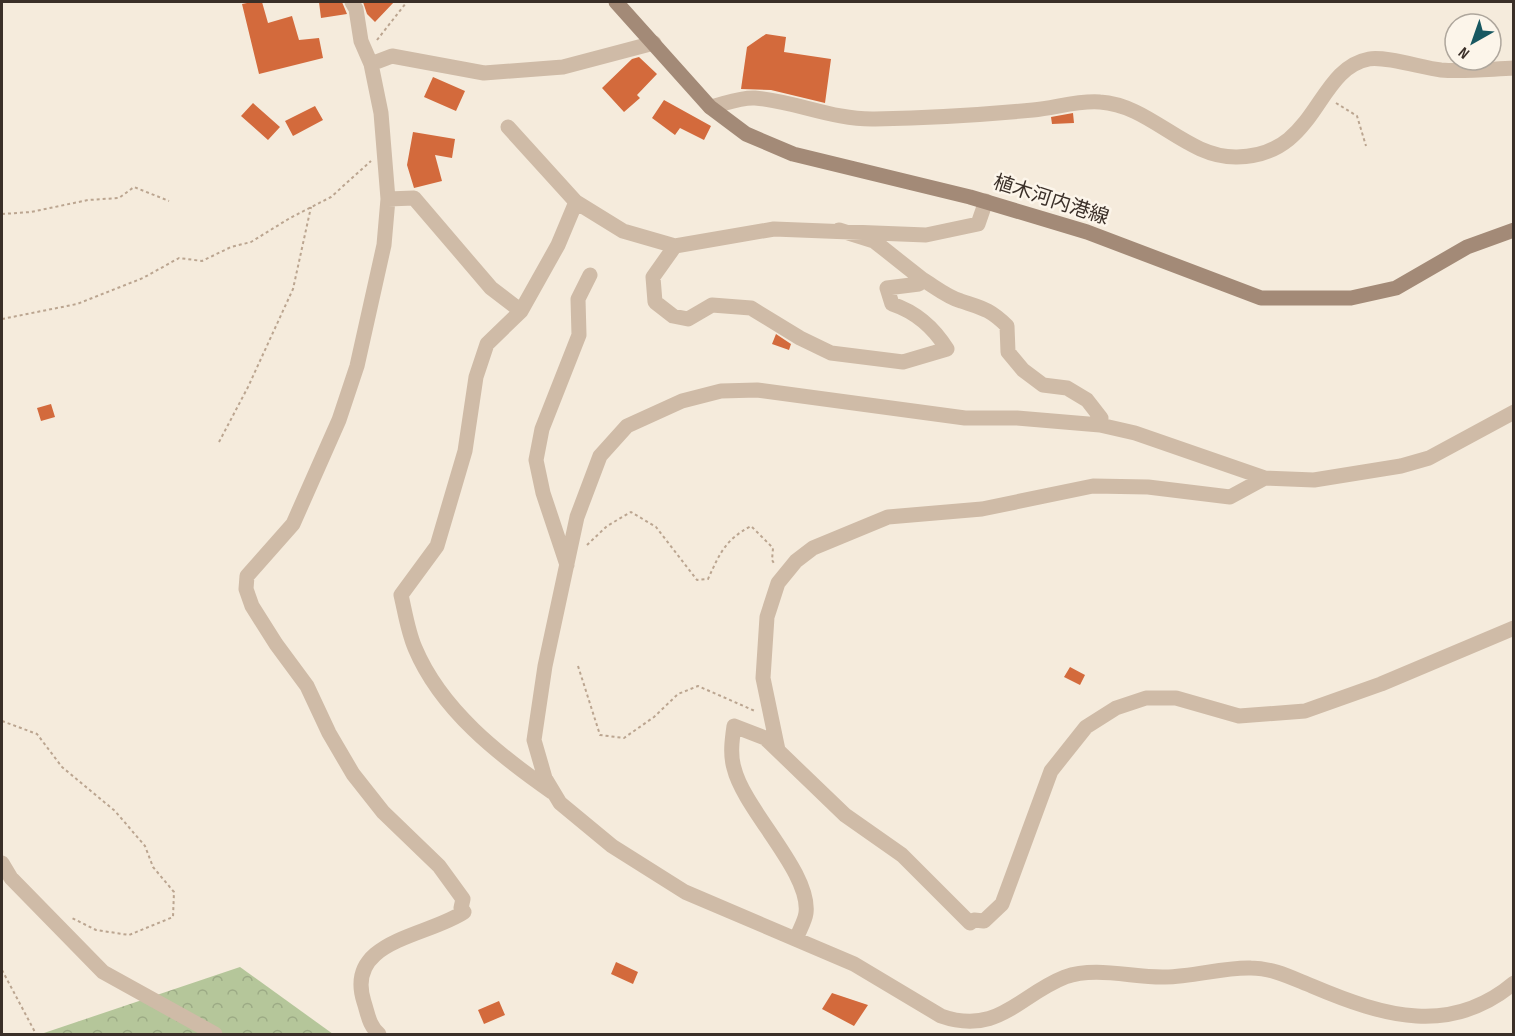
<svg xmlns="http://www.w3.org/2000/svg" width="1515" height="1036" font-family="'Sofia Sans Condensed','Noto Sans JP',sans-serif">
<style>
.forest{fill:url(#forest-crowns)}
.building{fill:#d36a3c}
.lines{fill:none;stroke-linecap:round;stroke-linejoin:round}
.path{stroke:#bba590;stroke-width:2;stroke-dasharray:3 3;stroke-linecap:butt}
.minor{stroke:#cfbba7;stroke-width:15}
.secondary{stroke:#a38a77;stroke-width:15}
.labels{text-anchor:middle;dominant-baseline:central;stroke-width:5;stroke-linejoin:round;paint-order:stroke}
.street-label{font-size:20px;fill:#3a2f28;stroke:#fcf5ea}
</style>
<defs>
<pattern id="forest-crowns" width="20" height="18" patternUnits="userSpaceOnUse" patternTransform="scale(1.5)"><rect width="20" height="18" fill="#b5c69a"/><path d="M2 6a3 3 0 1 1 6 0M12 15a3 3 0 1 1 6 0" fill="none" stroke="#9caa85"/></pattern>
</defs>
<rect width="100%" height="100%" fill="#f5ebdc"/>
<path class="forest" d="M240 967 333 1034H41Z"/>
<path class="building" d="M252 2H262L268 23 292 16 299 40 319 38 323 58 259 74 242 4Z
M319 2H342L347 14 321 18Z
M363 2H394L375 22 367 14Z
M766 34 786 37 784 52 831 59 825 103 771 90 741 89 747 47Z
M639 57 657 74 637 95 640 98 624 112 602 88 632 59Z
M433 77 465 91 456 111 424 97Z
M664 100 711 126 704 140 680 128 675 135 652 118Z
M253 103 280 127 268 140 241 116Z
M315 106 323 120 293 136 285 121Z
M1073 113 1074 123 1052 124 1051 117Z
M413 132 455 139 452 158 435 155 442 181 414 188 407 165Z
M776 334 791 344 789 350 772 344Z
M51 404 55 417 41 421 37 408Z
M1070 667 1085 675 1080 685 1064 677Z
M616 962 638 972 633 984 611 974Z
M832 993 868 1005 854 1026 822 1009Z
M499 1001 505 1015 484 1024 478 1010Z"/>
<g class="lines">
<path class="path" d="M377 40 406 3
M1336 103 1357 116 1366 146
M2 214 31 212 88 200 119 198 134 187 169 201
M2 319 77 304 143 278 179 258 202 261 231 247 251 242 290 218 331 197 371 161
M219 442 248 387 293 289 311 207
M587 545 607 526 631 512 656 527 697 580 708 579C720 553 725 540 751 526L773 548 772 560 775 565
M578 666 600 735 624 738 654 717 678 694 698 686 755 711
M2 721 37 734 62 767 115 811 145 846 153 867 174 892 173 917 129 935 96 930 70 917
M2 970 36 1034"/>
<path class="minor" d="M352 2 356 9 361 41 371 64 381 113 388 199 384 245 357 366 339 420 293 524 247 576 246 589 252 606 276 644 307 686 329 733 353 774 383 812 439 866 463 899 461 908 464 912C427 937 344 940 364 1002 368 1014 369 1026 379 1034
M371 64 392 56 484 73 563 67 654 43
M710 107C724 104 741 97 755 98 795 101 833 120 875 119 927 118 981 115 1033 110 1055 108 1079 100 1100 102 1151 105 1186 158 1237 157 1318 156 1315 69 1369 59 1386 56 1423 68 1441 70 1464 72 1490 69 1514 68
M508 127 576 202 623 231 675 246 774 229 926 235 978 224 986 201
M388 199 414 198 491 288 521 311
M675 246 653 277 655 302 673 316 688 319 712 305 751 308 800 338 831 353 903 362 947 349C934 328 916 312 892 304L887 288 919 284 922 279 874 241 839 230
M922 279C934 286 947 297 961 301 982 308 990 309 1007 326L1008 352 1023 370 1043 385 1067 388 1087 400 1101 418 1100 425
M1514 412 1429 458 1401 466 1314 480 1265 478 1135 433 1100 425 1017 418H965L757 390 721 391 682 401 627 426 600 456 577 517 545 666 534 740 545 778 560 803 612 846 685 892 854 964 941 1016C998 1036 1019 995 1065 977 1096 966 1134 978 1165 977 1194 977 1223 967 1251 968 1273 968 1292 978 1312 986 1385 1017 1451 1036 1514 983
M567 565 543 493 536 460 542 429 579 335 578 299 590 275
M778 750 763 678 767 617 778 583 796 561 813 548 888 517 982 509 1093 486 1148 487 1230 497 1265 478
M552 792C499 755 441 710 415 648 408 632 405 612 401 595L437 546 465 451 476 377 487 344 521 311 558 245 576 202
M2 863 11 878 103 972 215 1034
M796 939C799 931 805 921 806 913 811 872 744 810 734 768 730 755 732 740 734 726L765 738 845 815 902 855 970 923 974 920 984 921 1002 904 1051 771 1086 727 1116 708 1146 698H1176L1239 716 1305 711 1381 684 1514 628"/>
<path class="secondary" d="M616 2 710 107 746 134 793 154 970 197 1087 232 1261 298H1351L1396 288 1467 247 1514 230"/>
</g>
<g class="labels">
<g class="street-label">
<text transform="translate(1051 200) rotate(18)">植木河内港線</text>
</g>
</g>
<rect width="1515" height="1036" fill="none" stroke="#3a2f28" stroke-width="6"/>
<g transform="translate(1473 42) rotate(220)"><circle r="28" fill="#fcf5ea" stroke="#aea69c" stroke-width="1.5"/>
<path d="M0-4.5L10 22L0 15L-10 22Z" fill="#185861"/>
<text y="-9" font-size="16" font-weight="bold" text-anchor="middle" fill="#3a2f28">N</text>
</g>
</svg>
